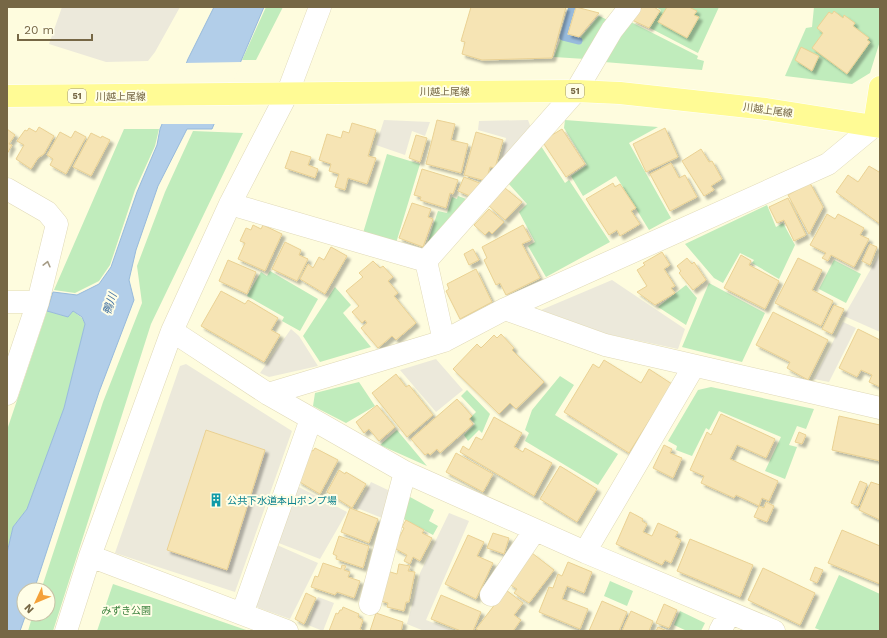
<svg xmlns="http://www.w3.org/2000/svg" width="887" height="638" font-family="'Work Sans','Noto Sans JP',sans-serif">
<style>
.industrial{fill:#ece9db}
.green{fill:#c0ecbc}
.water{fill:#b2cee9;stroke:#97badc}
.pier{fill:#fefcde}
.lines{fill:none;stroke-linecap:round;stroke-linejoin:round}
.stream{stroke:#97badc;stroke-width:7}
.building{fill:#f6e4b4;stroke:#ead193;filter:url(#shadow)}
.minor-casing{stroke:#e0d9b7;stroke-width:23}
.major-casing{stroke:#fff;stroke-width:23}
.minor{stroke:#fff;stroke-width:22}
.major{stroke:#fffb95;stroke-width:22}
.oneway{stroke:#a69c86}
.labels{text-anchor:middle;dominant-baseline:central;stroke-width:4;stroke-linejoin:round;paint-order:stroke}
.shield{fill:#fffee7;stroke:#9f9476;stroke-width:1}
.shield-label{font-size:9px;font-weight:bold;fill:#766745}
.street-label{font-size:10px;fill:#766745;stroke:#fffee7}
.culture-label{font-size:10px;fill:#0d838f;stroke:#fffee7;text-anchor:start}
.park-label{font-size:10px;fill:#3e8340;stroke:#fffee7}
.water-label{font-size:11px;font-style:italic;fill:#4473a2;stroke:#fffee7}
</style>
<defs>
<filter id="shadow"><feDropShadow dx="3.5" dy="3.5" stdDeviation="1" flood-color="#0004"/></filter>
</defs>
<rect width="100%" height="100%" fill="#fefcde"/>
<path class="industrial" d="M62 7H180L155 52 148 61 106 62 49 44Z
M384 120 430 122 425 136 412 131 405 155 376 145Z
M528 120 531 128 501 161 506 138 478 130 479 121Z
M880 253V332L844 316Z
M612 280 685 329 678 349 607 334 541 310Z
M843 322 856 328 829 382 814 379Z
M291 329 299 336 318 366 269 377 260 373Z
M436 359 463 390 436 412 400 370Z
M186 364 292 431 235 592 115 553 180 366Z
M371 482 390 491 382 518 357 508Z
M297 486 347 512 320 559 276 542Z
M449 513 469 521 426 620 454 631H424L407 624 420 573Z
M277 545 318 563 290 619 253 606Z
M318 597 334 603 323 631 308 625Z"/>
<path class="green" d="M266 7H283L256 60H242Z
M656 7H719L698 53 650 28 661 10Z
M814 7H880V41L870 73 852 84 785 76 806 28 812 27Z
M599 16 610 21 585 59 554 57 561 38 578 44 581 37Z
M629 21 698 56 697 59 704 61 702 70 604 62Z
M565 120 658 127 629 143 671 218 649 230 616 176 583 196 571 176 587 165 564 128Z
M124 129H159L155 146 135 190 110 265 99 281 75 293 54 290Z
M193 131 243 133 151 324 53 631H28L33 614H48V590H41L103 402 142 303 137 266 165 192Z
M541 146 565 183 569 180 610 242 546 277 528 246 535 242 519 212 527 204 508 183Z
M387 154 420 164 396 243 363 233Z
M458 196 469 200 432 242 428 241 438 211 447 213 452 197 457 199Z
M767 205 776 227 783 223 795 245 779 279 752 263 754 260 740 253 723 283 714 278 685 244Z
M834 260 861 274 846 303 819 289Z
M270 271 318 299 300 331 282 321 284 317 247 296 261 272 267 276Z
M709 283 765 313 742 362 682 347Z
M686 285 697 298 686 325 658 307Z
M335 287 351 305 343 313 371 347 320 362 303 336Z
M47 311 68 317 73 311 82 318 85 324 64 408 27 509 13 527 7 553V430Z
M560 376 574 385 555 415 618 454 598 485 525 441 529 433 525 430 532 410Z
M359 382 375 406 346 423 313 406 315 393Z
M711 387 814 409 806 429 797 426 789 445 797 447 785 479 765 471 781 437 719 411 709 430 706 428 692 456 676 450 677 446 668 441 698 390Z
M467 390 490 414 482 433 479 430 468 441 464 435 475 424 470 418 476 412 461 396Z
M397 430 427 466 380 445Z
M410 497 434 510 429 521 438 526 433 535 400 517Z
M839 575 880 594V631H822L815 628Z
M610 581 633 591 627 606 604 596Z
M113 584 249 631H97Z
M680 611 705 623 701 631H687L674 625Z"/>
<path class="water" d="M214 7H264L212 129H187L158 186 136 250 129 280 134 300 99 392 34 590H24V614H26L20 631H7V553L13 527 27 509 64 408 85 324 82 317 73 311 68 317 47 311 53 292 77 295 99 284 111 267 137 192 157 145 160 129 188 59Z"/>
<path class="pier" d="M242 62 216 124H160L184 63Z"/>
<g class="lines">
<path class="stream" d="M572 7 563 37 579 41"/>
</g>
<path class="building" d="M471 7H566L552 58 482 60 462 54 465 42 461 41Z
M576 7 599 13 579 37 568 34Z
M642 7H654L660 11 649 28 632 20Z
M667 7H689L697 11 694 15 699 17 687 38 658 22Z
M834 11 843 18 844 15 855 23 853 26 869 38 867 40 870 42 847 74 812 48 823 33 817 28 829 12 832 14Z
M801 47 819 56 812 71 795 60Z
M437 120 455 124 451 140 468 144 461 173 426 164Z
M352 123 376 130 368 156 376 158 367 184 348 178 345 190 335 187 339 174 329 171 331 164 319 160 327 134 341 138 343 131 349 133Z
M39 127 54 136 44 154 38 158 31 169 16 159 24 145 17 141 25 130 27 131 29 128 36 132Z
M665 128 678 157 646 172 633 144Z
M7 129 15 135 9 144 12 145 7 154Z
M562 129 585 164 566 177 542 141Z
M75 131 86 137 66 174 50 165 53 159 47 155 60 132 71 138Z
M476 132 503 140 495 168 490 167 486 181 464 175Z
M91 133 101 138 102 136 110 140 91 176 73 167Z
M416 135 427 138 420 162 409 158Z
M701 149 709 162 712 161 722 179 711 186 714 190 704 196 682 161Z
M291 151 311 157 308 165 318 169 315 178 285 168Z
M671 163 679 178 685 175 697 197 670 211 650 174Z
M869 166 879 172 880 171V224L836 192 848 175 858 182Z
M422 169 458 180 453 194 450 193 446 208 420 200 421 197 414 195Z
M464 177 482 184 470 196 458 191Z
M613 183 615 187 620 184 636 208 631 211 640 224 620 236 617 230 609 235 586 199Z
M810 183 823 207 809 234 788 195Z
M505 188 522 202 505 220 489 206Z
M788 198 806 235 794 241 784 220 777 223 769 207Z
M412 203 431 209 428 217 433 219 423 247 399 238Z
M489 209 504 222 492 234 489 231 485 235 474 225Z
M827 214 835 219 838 214 864 228 860 235 869 239 854 267 831 255 828 261 822 258 826 253 810 245Z
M253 225 261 229 263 225 282 234 265 271 238 259 245 243 240 241 246 228 251 230Z
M523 225 531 240 522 244 540 278 506 295 500 283 496 285 484 260 487 258 482 247Z
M285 242 301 250 299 255 308 259 297 281 272 269Z
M870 244 877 247 870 265 862 261Z
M331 247 347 256 325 294 300 279 308 264 313 268 319 257 324 260Z
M473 249 479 260 469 265 464 254Z
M662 252 670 265 664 269 675 286 671 288 675 293 655 305 637 292 647 286 637 270 645 265 643 263Z
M741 255 751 261 749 265 779 281 765 309 724 288Z
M687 258 692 264 694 262 706 280 693 290 679 273 681 271 677 266Z
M798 258 822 270 812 290 833 301 821 326 775 303Z
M228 260 256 272 247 294 219 281Z
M373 261 380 268 383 266 393 277 388 281 398 293 394 296 416 323 396 340 392 336 378 348 361 328 367 323 365 320 362 323 352 312 359 306 346 291 363 277 359 273Z
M476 269 492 302 460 319 446 291 449 289 447 284Z
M221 291 245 304 248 300 278 318 271 330 280 335 264 362 201 326Z
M834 305 844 309 832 334 822 329Z
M773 312 828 340 808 380 787 368 790 362 756 345Z
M858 329 880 340V387L869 382 872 375 861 370 857 377 839 368Z
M501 334 514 348 512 350 544 382 516 409 510 403 499 414 453 369 477 344 481 348 494 335 497 338Z
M604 360 641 383 649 369 672 384 629 453 564 412 593 364 599 368Z
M396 374 406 387 409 385 433 415 407 437 372 393Z
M457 399 472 416 469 419 473 424 440 453 437 449 430 455 428 453 425 455 411 439Z
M377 405 395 427 379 441 369 429 364 433 356 422Z
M721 414 775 439 766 458 737 445 730 459 778 481 769 501 762 498 759 506 736 495 734 498 701 483 704 476 690 470 707 432 711 435Z
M839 416 880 425V461L832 450Z
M494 417 522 433 514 447 523 452 525 448 552 463 534 496 460 452 463 446 469 450 476 437 482 440Z
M206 430 265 450 227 570 167 550Z
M799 432 806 435 802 444 795 442Z
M664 445 672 449 670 453 682 458 673 478 653 468Z
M315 448 338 460 320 494 298 481 311 450 313 451Z
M456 453 493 474 483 492 446 472Z
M560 466 597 489 577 522 540 499Z
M339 470 345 474 346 472 366 484 352 508 327 492Z
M860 481 867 484 858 506 851 503Z
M871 482 880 485V520L859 510Z
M766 502 774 506 767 522 754 517 759 506 764 508Z
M350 508 378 519 369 543 341 532Z
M630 512 643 519 642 521 647 524 643 532 652 536 658 523 678 532 675 537 681 540 671 563 665 560 662 565 616 544Z
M406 520 424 530 422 533 432 538 420 561 413 557 410 564 404 561 407 555 394 548 404 528 402 527Z
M842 530 880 546V584L828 563Z
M493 533 509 538 504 554 487 548Z
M468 535 484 542 477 556 493 563 476 599 445 584Z
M339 536 369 546 363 568 336 559 337 556 333 554Z
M690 539 753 565 740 597 677 571Z
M532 553 554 570 529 603 514 593 517 589 509 584Z
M568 562 592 572 584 593 567 586 562 599 588 609 580 629 539 612 549 587 553 588 558 574 562 576Z
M323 563 341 569 342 565 346 566 344 570 350 572 348 577 360 581 354 598 337 592 335 595 311 587 315 576 318 577Z
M399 564 410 566 408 571 415 572 409 602H406L404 611 387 607 388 603 380 601 387 571 397 574Z
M815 567 823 570 817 583 810 580Z
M763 568 815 593 800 625 748 600Z
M506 590 523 603 514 615 521 620 513 631H479L476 629Z
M306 593 316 598 304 624 295 619Z
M441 595 481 612 473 631H461L431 619Z
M602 601 627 612 619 631H589Z
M664 604 677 610 669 628 656 623Z
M343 607 359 614 358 617 363 620 360 629 363 631H329L336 613 338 614 340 610H342Z
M631 611 653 621 649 631H622Z
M376 613 403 622 401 631H370Z
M658 627 667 631H656Z"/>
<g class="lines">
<g class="minor-casing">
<path id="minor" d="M7 189 47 212 57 224 38 302 7 394
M230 204 426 261
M426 261 576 91 612 30 630 7
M426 261 444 341
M7 302H38
M505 309 605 345 880 408
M172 331 268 394 405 472 585 552 774 631
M268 394 444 341 505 309 828 164 874 126
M585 552 694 366
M90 556 287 631
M491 595 535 530
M370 604 405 472
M242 614 311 419
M66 631 90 556 172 331 230 204 288 92 320 7
M720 631 729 614"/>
</g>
<g class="major-casing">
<path id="major" d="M7 96 576 91 620 93 766 109 880 127
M874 126 880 87"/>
</g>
<use href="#minor" class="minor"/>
<use href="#major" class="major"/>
</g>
<defs><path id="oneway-chevron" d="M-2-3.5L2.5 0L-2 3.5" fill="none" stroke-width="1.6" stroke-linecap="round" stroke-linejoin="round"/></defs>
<use class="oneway" href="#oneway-chevron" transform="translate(47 264) rotate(-76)"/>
<defs>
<g id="building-bare" transform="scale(1.08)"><path d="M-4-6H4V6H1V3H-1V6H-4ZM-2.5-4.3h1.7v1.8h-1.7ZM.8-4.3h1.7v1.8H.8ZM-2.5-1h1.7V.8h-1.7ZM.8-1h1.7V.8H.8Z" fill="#0f9aa8" stroke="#fffee7" stroke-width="2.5" paint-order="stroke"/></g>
</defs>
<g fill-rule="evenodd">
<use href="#building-bare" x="216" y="500"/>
</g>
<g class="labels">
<g class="shield">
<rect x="566" y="84" width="18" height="14" rx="3"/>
<rect x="68" y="89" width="18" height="14" rx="3"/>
</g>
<g class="shield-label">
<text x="575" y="91">51</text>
<text x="77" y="96">51</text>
</g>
<g class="street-label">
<text x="445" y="91">川越上尾線</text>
<text x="121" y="96">川越上尾線</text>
<text transform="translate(768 110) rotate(8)">川越上尾線</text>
</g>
<g class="culture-label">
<text x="227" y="500">公共下水道本山ポンプ場</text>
</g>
<g class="park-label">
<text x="126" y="610">みずき公園</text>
</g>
<g class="water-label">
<text transform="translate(110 304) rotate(-72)">鴨川</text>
</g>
</g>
<rect width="887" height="638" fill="none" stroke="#766745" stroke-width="16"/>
<g transform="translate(36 602) rotate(226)"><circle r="19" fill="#fffee7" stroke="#c8c2a6"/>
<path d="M0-3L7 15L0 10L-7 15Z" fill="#f4a138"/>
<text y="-6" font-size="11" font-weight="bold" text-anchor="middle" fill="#766745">N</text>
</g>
<path d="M18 34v6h74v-6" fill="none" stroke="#766745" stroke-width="2"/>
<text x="24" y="34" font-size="12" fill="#766745" stroke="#fffee7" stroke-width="3" paint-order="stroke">20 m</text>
</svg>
